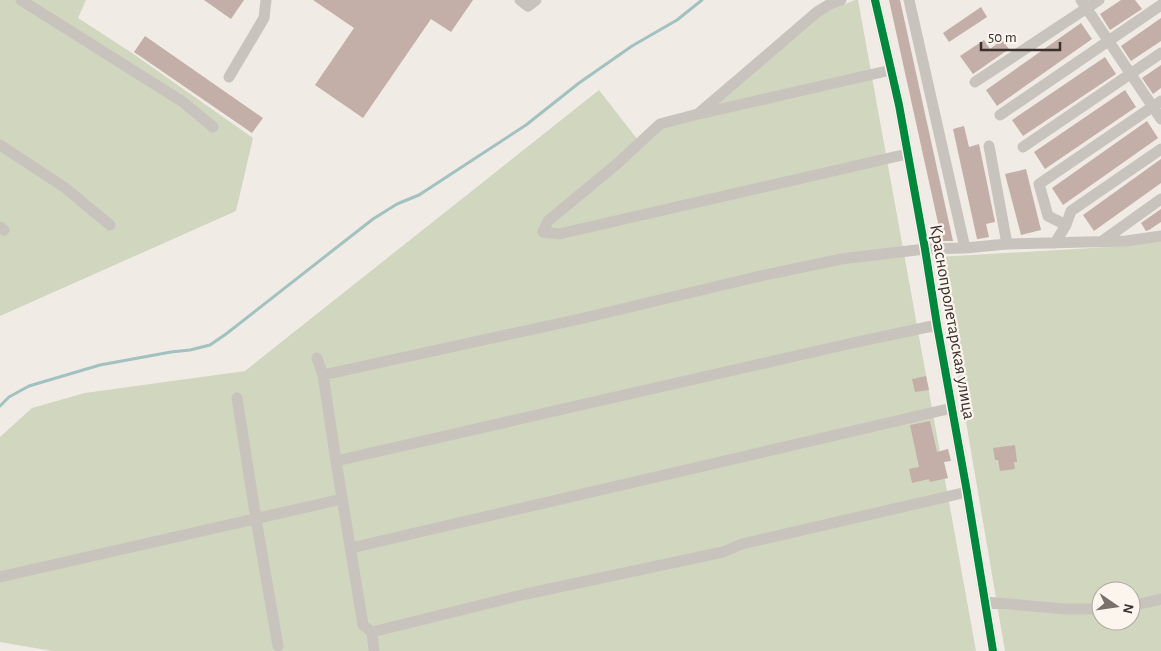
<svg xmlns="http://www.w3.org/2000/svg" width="1161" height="651" font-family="'Alegreya Sans',sans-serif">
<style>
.green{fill:#d1d6bf;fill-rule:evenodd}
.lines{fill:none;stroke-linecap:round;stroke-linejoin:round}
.stream{stroke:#a1c2c1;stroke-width:3}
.building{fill:#c3afa7}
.minor{stroke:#c9c3be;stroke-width:11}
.cycleway-casing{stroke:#fbf5ee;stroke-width:11}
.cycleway{stroke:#00873e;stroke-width:8}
.labels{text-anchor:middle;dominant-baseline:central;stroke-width:4.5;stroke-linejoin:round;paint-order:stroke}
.street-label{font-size:18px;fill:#3b302b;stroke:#fbf5ee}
</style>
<rect width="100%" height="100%" fill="#f0ebe5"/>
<path class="green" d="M0 0H86L78 18 132 53 253 138 236 211 0 316Z
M855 0H858L976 651H52L0 642V437L32 408 85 393 245 371 599 90 641 144 663 128 705 114 820 14Z
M1161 239V651H1005L938 257 1125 246ZM1101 591H1131V621H1101Z"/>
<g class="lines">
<path class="stream" d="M0 406 9 397 29 386 100 365 171 352 190 350 210 345 226 334 373 219 397 204 419 195 526 125 579 83 632 46 677 20 702 0"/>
</g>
<path class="building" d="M204 0H244L231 19Z
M313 0H473L451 32 431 19 363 118 315 85 354 28Z
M889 0H900L953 241H942Z
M1121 0H1135L1142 9 1110 30 1100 14Z
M981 7 987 17 949 42 943 33Z
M1161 18V41L1131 61 1121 46Z
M1081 23 1092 39 997 106 986 90Z
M145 36 263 118 252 133 134 52Z
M984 40 990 49 1002 40 1009 49 973 74 960 56Z
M1105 57 1116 74 1023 136 1012 120Z
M1161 65V88L1153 94 1142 78Z
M1125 90 1136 107 1045 169 1034 152Z
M1147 121 1158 138 1063 205 1052 188Z
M964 126 969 147 979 144 995 222 986 224 989 237 978 239H977L953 129Z
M1161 159V183L1094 231 1083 215Z
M1026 169 1041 230 1021 235 1005 174Z
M1161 209V222L1149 230 1146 231 1141 223Z
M926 376 929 390 915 392 912 379Z
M930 421 937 452 948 449 951 461 944 462 948 478 930 482 929 479 912 483 909 469 919 467 910 425Z
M1015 445 1017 462H1014L1015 469 1000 471 998 460H995L993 448Z"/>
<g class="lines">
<path class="minor" d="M21 0 183 102 213 127
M520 0 528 6 536 0
M841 0 830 4 817 12 698 114 660 124 618 163 548 221 543 232 559 234 907 154
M875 0 889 61 899 105 925 249 937 325 967 492 993 651
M909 0 965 248
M1081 0 1161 119
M229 77 264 18 266 0
M975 82 1099 0
M699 114 891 70
M1000 115 1161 5
M0 145 64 187 110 225
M989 146 1007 244
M1023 147 1161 53
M1066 225 1048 216 1039 184 1161 101
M0 227 4 230
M1101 242 1161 199
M1055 243 1066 225 1071 211 1161 149
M317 358 323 375 336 461 363 625 372 632 374 651
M323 375 584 318 756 277 841 259 925 249 965 248 1007 244 1126 241 1161 236
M237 398 256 519 278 646
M336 461 848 344 937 325
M351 548 952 408
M0 577 342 499
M985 602 1066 609H1101
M1131 606 1161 599
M372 632 526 594 723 552 742 544 967 492"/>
<g class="cycleway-casing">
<path id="cycleway" d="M875 0 889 61 899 105 925 249 937 325 967 492 993 651"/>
</g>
<use href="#cycleway" class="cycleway"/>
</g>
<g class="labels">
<g class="street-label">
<text transform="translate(952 322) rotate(80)">Краснопролетарская улица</text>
</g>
</g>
<g transform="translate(1116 606) rotate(103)"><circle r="24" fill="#fbf5ee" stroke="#aea6a0"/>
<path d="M0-4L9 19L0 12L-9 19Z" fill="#7a716c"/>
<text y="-8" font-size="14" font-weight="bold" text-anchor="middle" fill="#3b302b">N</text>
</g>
<path d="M981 42v8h79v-8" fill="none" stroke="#3b302b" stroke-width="2.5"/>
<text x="988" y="42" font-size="15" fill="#3b302b" stroke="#fbf5ee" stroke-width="4" paint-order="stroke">50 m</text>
</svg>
